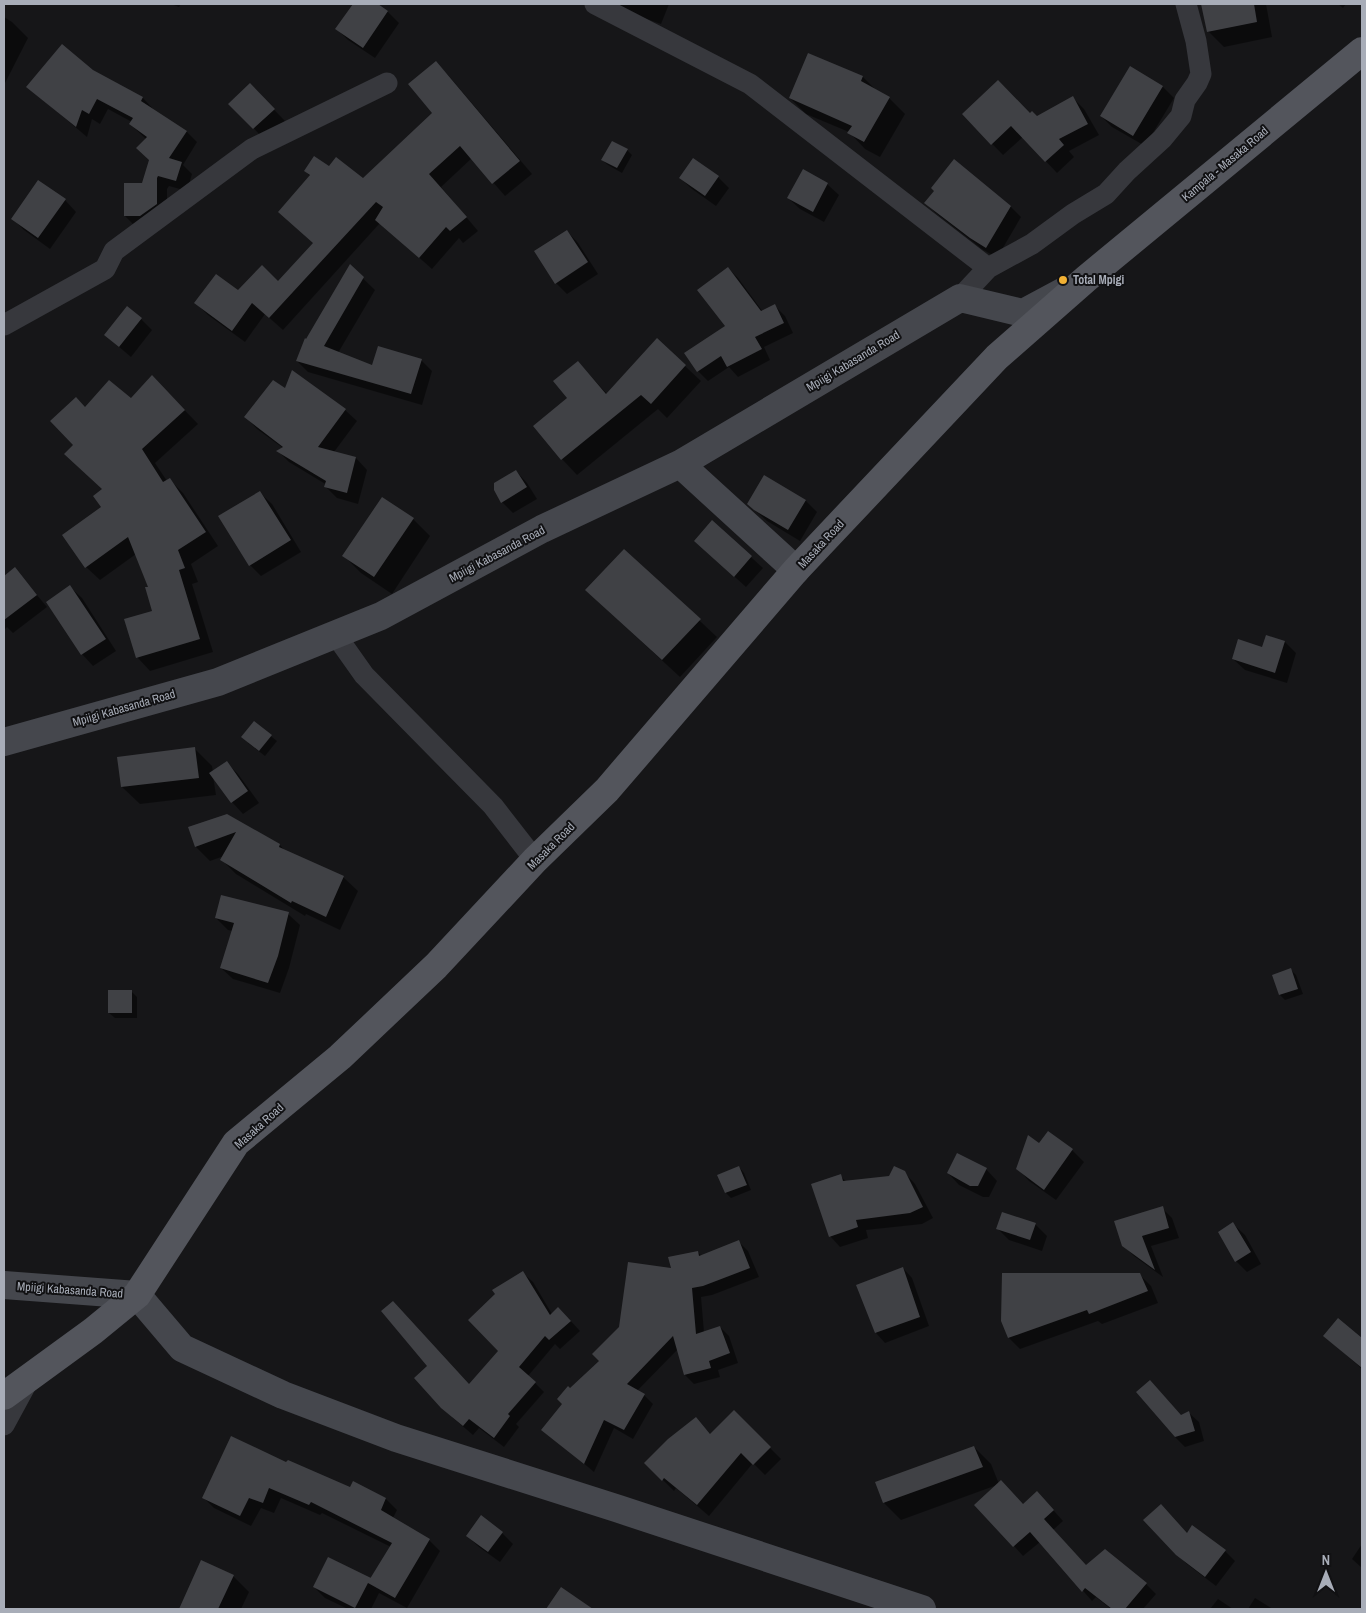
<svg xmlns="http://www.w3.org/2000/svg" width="1366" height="1613" font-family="'Archivo Narrow',sans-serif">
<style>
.shadow{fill:#0007}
.building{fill:#404145}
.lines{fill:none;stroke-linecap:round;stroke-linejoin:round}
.street{stroke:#37383d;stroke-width:21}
.secondary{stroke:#45474d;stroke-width:28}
.primary{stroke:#53555c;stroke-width:28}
.poi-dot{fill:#f2b134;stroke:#111113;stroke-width:2}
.labels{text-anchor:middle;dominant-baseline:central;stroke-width:4;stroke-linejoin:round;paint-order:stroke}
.street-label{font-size:12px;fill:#a8adb8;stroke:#111113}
.poi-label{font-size:12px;font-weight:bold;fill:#a8adb8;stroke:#111113;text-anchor:start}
</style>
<rect width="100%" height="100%" fill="#161618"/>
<path class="shadow" d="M171 4H181L179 7Z
M354 4H376L388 12 399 23 375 58 348 40 337 29Z
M616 4H669L661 24 629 13Z
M1202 4H1266L1272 37 1224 47 1208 31Z
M1338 4H1346L1343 8Z
M4 17 12 22 28 38 4 85Z
M809 54 863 77 877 91 889 98 905 114 880 157 865 149 849 132 806 114 790 98Z
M436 63 448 75 532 174 505 196 472 158 441 187 478 231 463 243 459 238 432 269 380 223 283 330 265 314 245 342 208 315 196 303 278 283 314 244 310 176 305 171 330 167 363 179 434 113Z
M92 71 143 98 153 109V110L187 132 197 142 183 165 192 174 187 191 169 186 167 189V215L136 227 125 216 142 185 151 160 146 139 130 124 132 122 108 109 100 124 92 119 87 137 28 87Z
M250 85 285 121 265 140 230 104Z
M1163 87 1174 98 1145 146 1112 127 1101 116Z
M1073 98 1084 109 1099 135 1069 151 1074 157 1057 173 1023 137 1003 155 963 114H1030L1037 118Z
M627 150 632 155 622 173 608 165 602 160Z
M954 161 1011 207 1021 217 997 258 982 249 936 213 926 203 936 191Z
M718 177 729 188 716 206 692 189 680 178Z
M39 182 65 200 76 212 50 249 24 230 13 219Z
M827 184 839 195 824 222 800 209 788 198Z
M567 231 578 243 598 274 567 294 556 283Z
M350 266 375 290 338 353 373 367 421 360 432 371 422 405 308 372 297 361Z
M728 268 738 278 763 312 775 306 785 316 793 333 764 347 770 360 738 377 729 367 708 381 698 371 727 326Z
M141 319 152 330 131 357 105 335Z
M657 340 701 381 667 418 658 409 577 475 562 459 534 426 569 398 578 362 607 394Z
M165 390 198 424 155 463 167 481 169 479 183 493 218 546 191 564 198 582 192 584 213 652 150 671 137 657 154 612 149 587 136 554 100 580 86 567 103 508 104 490 75 445 86 409 131 400Z
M285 390 345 410 357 421 334 452 356 458 367 470 358 504 337 498 326 487 327 485 289 462 278 451 283 448 257 429 246 417Z
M516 471 527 483 537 499 513 513 502 502Z
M764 477 806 501 817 512 800 541 767 521 748 504Z
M260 493 272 504 301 552 261 576 250 565Z
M413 519 430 536 392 594 361 573 344 556Z
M712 522 763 568 746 587 707 552Z
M624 550 717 637 680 677 604 607Z
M15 569 47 607 13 633 7 627 4 630V577Z
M70 587 82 598 116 651 93 666 82 654Z
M1285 642 1296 653 1287 683 1245 670 1233 659Z
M254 723 277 741 265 756 248 743Z
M195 749 212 766 213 772 226 762 238 774 259 803 243 814 232 802 213 776 216 795 140 804 122 787Z
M227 815 280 845 285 851 343 877 358 891 340 930 306 914 305 916 236 874 222 860 224 856 210 861 196 847 190 828Z
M288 914 300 925 289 968 280 993 233 979 221 968 233 931 228 930 216 918Z
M1291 970 1296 975 1303 994 1285 1000 1280 995Z
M131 991 137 997V1018H115L109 1013Z
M1048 1133 1072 1150 1084 1162 1056 1200 1029 1181 1018 1169Z
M739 1167 744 1173 751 1190 731 1198 726 1193 719 1175Z
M986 1169 997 1181 989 1197H983L959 1185 948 1173Z
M904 1172 915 1184 933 1218 922 1224 866 1230 868 1238 840 1247 830 1236 840 1176 847 1182 890 1178Z
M1162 1208 1172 1218 1179 1238 1151 1246 1163 1277 1134 1256 1123 1245Z
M1035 1224 1047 1236 1042 1251 1009 1240 998 1229Z
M1233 1224 1245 1235 1261 1264 1247 1272 1236 1261Z
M739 1242 748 1251 759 1277 712 1295 701 1297 704 1332 720 1327 729 1336 738 1363 718 1370 720 1377 694 1384 685 1375 678 1349 637 1391 644 1395 653 1404 633 1439 614 1428 594 1472 543 1429 564 1404 570 1389 601 1362 620 1327 672 1269 697 1252 702 1256Z
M903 1268 912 1278 929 1326 885 1343 876 1333Z
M523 1273 533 1282 552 1314 568 1318 580 1331 560 1349 555 1344 528 1376 544 1392 516 1424 519 1427 504 1447 479 1428 473 1435 452 1417 470 1385 500 1351Z
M1140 1275 1151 1286 1158 1303 1102 1324 1098 1321 1020 1349 1009 1338 1003 1321Z
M1338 1320 1362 1340V1369L1325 1336Z
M1150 1381 1181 1416 1189 1413 1199 1422 1204 1441 1185 1447 1175 1437Z
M734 1412 781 1459 765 1475 753 1463 709 1516 676 1488 674 1491 646 1463 696 1419 711 1435Z
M974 1447 991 1464 999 1484 1023 1505 1047 1503 1063 1521 1053 1530 1087 1567 1146 1584 1156 1594 1143 1609H1111L1096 1597 1092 1601 1040 1542 1023 1556 1014 1546 997 1485 901 1520 884 1503Z
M287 1464 350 1488 353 1483 386 1499 397 1510 393 1518 429 1540 440 1551 407 1608 379 1593 371 1609H348L325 1598 314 1587 370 1579 391 1547 322 1513 320 1515 281 1498 274 1513 261 1508 251 1526 214 1508 203 1497Z
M502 1533 513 1544 500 1562 479 1547 467 1536Z
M1187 1534 1225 1551 1235 1561 1216 1586 1187 1564 1177 1554Z
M1362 1544V1568L1352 1559Z
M202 1562 233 1576 249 1592 241 1609H180Z
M1255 1598 1273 1609H1248Z
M1218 1599 1233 1609H1210Z"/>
<path class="building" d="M353 4H378L388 11 363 48 335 29Z
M1201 4H1254L1257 22 1207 32Z
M62 44 93 70 143 97 141 101 187 131 169 158 182 162 176 181 158 176 157 178V204L140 216H124V183H142L149 160 136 148 147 137 129 124 133 118 97 99 89 114 82 110 76 127 26 87Z
M808 53 863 76 861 81 890 97 864 142 847 133 852 126 789 98Z
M436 61 520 161 492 184 460 146 429 174 467 217 450 231 446 227 419 258 375 220 383 207 376 202 269 318 252 303 232 331 194 303 216 274 238 290 262 265 278 281 313 243 278 212 310 175 304 171 314 156 329 166 336 157 363 178 432 113 408 84Z
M1130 66 1163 86 1133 136 1100 116Z
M998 80 1030 113 1032 111 1037 116 1073 96 1088 124 1059 139 1064 145 1045 162 1011 126 991 145 962 114Z
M250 83 275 109 253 129 228 104Z
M612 141 628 149 617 168 601 160Z
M693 158 719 176 705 196 679 178Z
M954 159 1011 206 986 248 970 238 924 203 934 191 931 188Z
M803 169 828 183 813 212 787 198Z
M38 180 66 199 38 238 11 219Z
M567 230 588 262 555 284 534 251Z
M350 264 364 277 324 346 372 365 378 346 422 359 411 394 296 361 305 338 306 339Z
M728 267 761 311 775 304 784 323 755 337 762 349 727 367 721 356 697 372 684 353 725 326 697 290Z
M127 306 142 318 119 347 104 335Z
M657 338 686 365 651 404 641 395 561 460 533 426 567 398 553 381 578 361 606 394Z
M292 370 346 409 318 447 356 457 347 493 324 487 326 481 276 451 283 447 244 417 273 380 285 388Z
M152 375 185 410 142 449 163 482 170 478 206 532 178 550 185 568 179 570 200 639 136 658 124 619 152 611 145 587H148L128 537 85 568 62 535 101 507 93 496 102 489 64 454 73 445 50 421 76 397 85 407 109 380 131 398Z
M516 470 527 487 501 503 494 490V483Z
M764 475 806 500 788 530 754 510 747 504Z
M260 491 291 540 249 566 218 516Z
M382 497 414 518 374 577 342 556Z
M712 520 752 556 734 577 694 541Z
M624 549 701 619 662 660 585 590Z
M15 567 37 595 4 620V576Z
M70 585 106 639 81 655 46 602Z
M1266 635 1285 641 1275 673 1232 659 1238 639 1262 647Z
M254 721 272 735 259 751 241 737Z
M195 747 199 778 121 787 117 757Z
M227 761 248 791 231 803 209 773Z
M227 814 280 844 279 847 344 876 326 917 292 901 291 903 220 860 236 832 195 847 188 827Z
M221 895 289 912 278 956 268 983 220 968 234 923 215 918Z
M1291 968 1298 989 1279 995 1272 975Z
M108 990H132V1013H108Z
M1048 1131 1073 1149 1044 1190 1016 1169 1028 1135 1039 1143Z
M957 1153 987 1168 978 1186H970L947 1173Z
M739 1166 747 1185 725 1193 717 1175Z
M894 1166 905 1171 923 1207 910 1213 856 1220 858 1227 829 1237 811 1184 841 1174 843 1181 889 1176Z
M1163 1206 1169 1228 1142 1236 1155 1270 1122 1246 1114 1221Z
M1002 1212 1036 1223 1030 1240 996 1229Z
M1233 1222 1251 1252 1235 1262 1218 1232Z
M739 1240 750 1268 703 1286 692 1288 696 1334 720 1326 730 1353 709 1361 711 1368 684 1375 673 1336 627 1384 645 1394 624 1430 604 1420 584 1464 541 1430 562 1404 557 1399 568 1386 570 1388 599 1361 592 1354 619 1327 628 1262 671 1268 668 1257 698 1251 699 1256Z
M903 1267 920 1317 875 1333 856 1285Z
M523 1271 550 1315 558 1307 571 1321 549 1340 545 1336 519 1367 536 1382 508 1414 510 1416 494 1438 469 1419 463 1426 441 1408 414 1378 427 1366 381 1311 393 1301 469 1384 498 1351 468 1320 495 1294 492 1290Z
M1002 1273H1140L1148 1291 1089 1314 1087 1310 1008 1338 1001 1321Z
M1338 1318 1362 1338V1368L1323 1336Z
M1150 1380 1181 1415 1189 1411 1195 1431 1175 1437 1136 1392Z
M734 1410 771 1447 753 1465 741 1453 697 1505 664 1478 662 1481 644 1463 668 1439 696 1417 710 1434Z
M231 1436 286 1462 288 1460 350 1487 353 1481 386 1498 381 1510 430 1539 395 1598 368 1583 355 1608 313 1587 328 1557 371 1578 368 1582 392 1543 311 1502 309 1505 269 1488 263 1503 249 1498 240 1516 202 1498Z
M974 1446 983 1467 883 1503 875 1482Z
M1001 1480 1023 1504 1037 1491 1054 1510 1044 1519 1086 1565 1105 1549 1147 1583 1125 1609H1112L1085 1588 1082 1592 1030 1532 1013 1547 974 1505Z
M1161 1504 1187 1533 1192 1525 1226 1550 1205 1577 1176 1555 1143 1520Z
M481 1515 503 1532 488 1552 466 1536Z
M201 1560 234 1575 218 1609H179Z
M561 1587 593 1609H546Z"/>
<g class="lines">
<path class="street" d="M595 4 750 84 988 268
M960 298 988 268 1032 244 1073 214 1106 194 1127 171 1162 139 1181 116 1185 100 1197 83 1201 74 1196 41 1186 4
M4 325 105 269 114 251 252 149 387 83
M335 634 364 675 493 806 535 860
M4 1425 29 1379"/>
<path class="secondary" d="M680 464 796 570
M4 742 218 682 381 616 542 529 680 464 960 298 1023 313 1064 291
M4 1285 137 1295 182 1348 283 1395 396 1438 619 1509 922 1609"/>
<path class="primary" d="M4 1396 93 1331 137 1295 236 1143 340 1057 436 966 535 860 607 790 796 570 997 357 1087 278 1362 51"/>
</g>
<circle class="poi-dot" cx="1063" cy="280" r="5"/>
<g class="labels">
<g class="street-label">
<text transform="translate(1225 164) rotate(-40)">Kampala - Masaka Road</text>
<text transform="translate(853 361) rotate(-31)">Mpiigi Kabasanda Road</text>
<text transform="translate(821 544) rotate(-47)">Masaka Road</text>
<text transform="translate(497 554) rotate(-28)">Mpiigi Kabasanda Road</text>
<text transform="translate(124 708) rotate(-16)">Mpiigi Kabasanda Road</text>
<text transform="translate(551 846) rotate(-45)">Masaka Road</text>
<text transform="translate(259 1126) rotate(-42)">Masaka Road</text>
<text transform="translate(70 1290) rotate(4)">Mpiigi Kabasanda Road</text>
</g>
<g class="poi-label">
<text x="1073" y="280">Total Mpigi</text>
</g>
</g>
<rect width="1366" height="1613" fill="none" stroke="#a8adb8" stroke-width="10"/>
<g transform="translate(1326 1573)" stroke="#111113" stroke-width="4" paint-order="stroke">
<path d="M0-4L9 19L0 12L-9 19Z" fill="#a8adb8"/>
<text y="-8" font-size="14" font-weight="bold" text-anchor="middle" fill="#a8adb8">N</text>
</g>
</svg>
